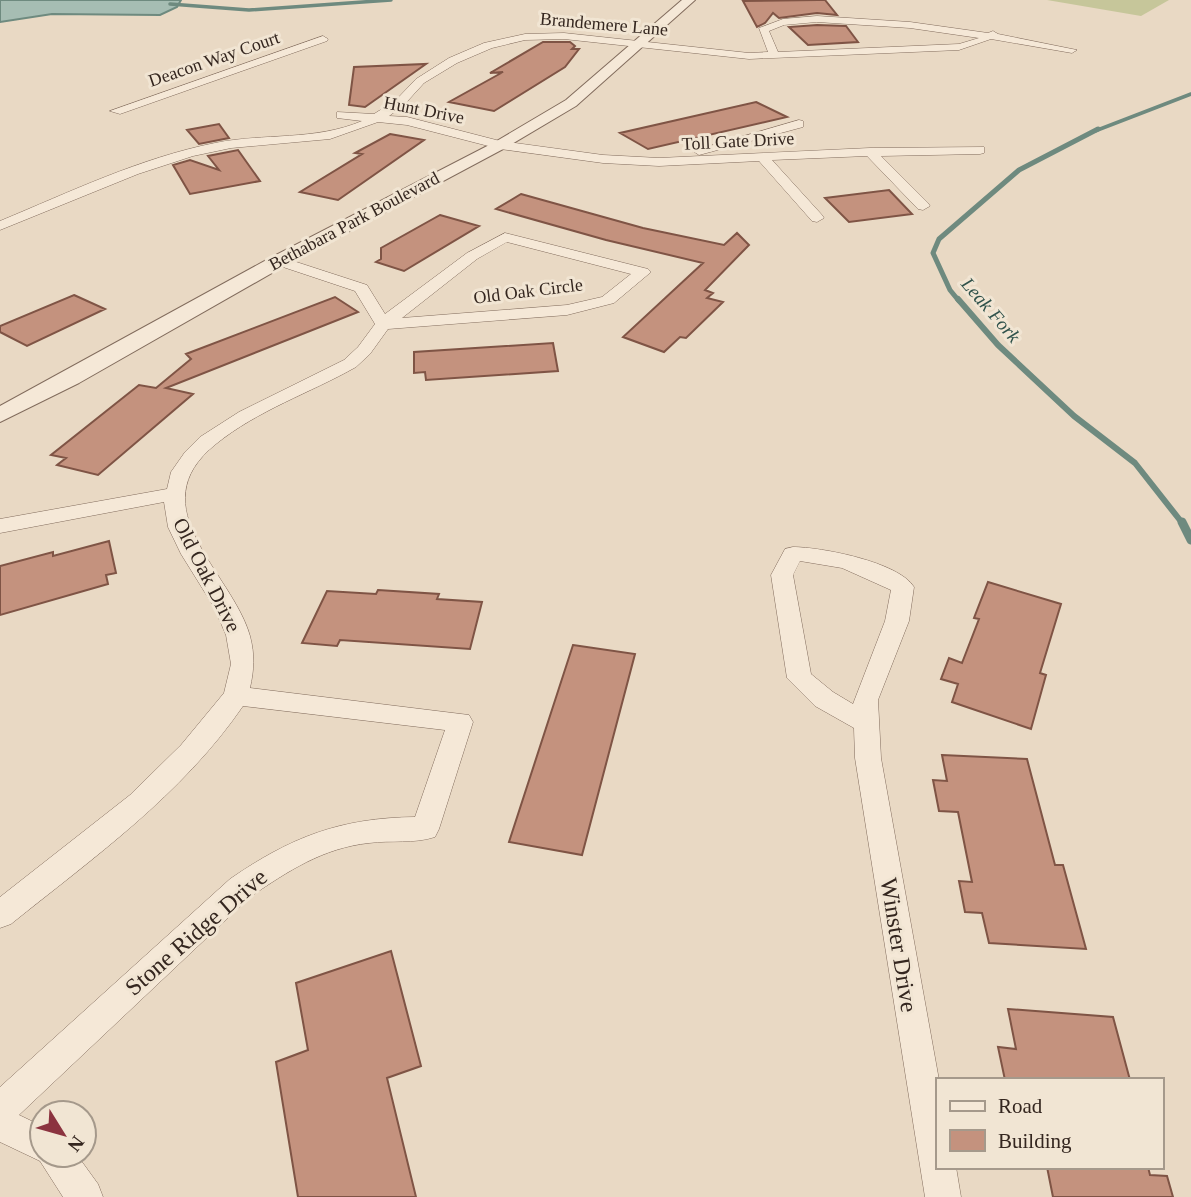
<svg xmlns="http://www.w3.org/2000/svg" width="1191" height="1197" font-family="Georgia,serif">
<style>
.green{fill:#c6c69a}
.water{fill:#a6bdb3;stroke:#6e8a7f;stroke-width:2}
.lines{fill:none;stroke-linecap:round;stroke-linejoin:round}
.stream-far3{stroke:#6e8a7f;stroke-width:3.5}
.stream-far2{stroke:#6e8a7f;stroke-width:5}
.stream-far1{stroke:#6e8a7f;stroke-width:6}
.stream{stroke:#6e8a7f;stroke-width:9}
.building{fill:#c4927e;stroke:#7f5445;stroke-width:2}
.minor-casing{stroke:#826c5d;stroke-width:1}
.tertiary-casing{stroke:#826c5d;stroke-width:2}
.minor{fill:#f5e8d7;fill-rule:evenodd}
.tertiary{fill:#f5e8d7;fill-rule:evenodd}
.labels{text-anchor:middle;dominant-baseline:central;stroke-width:6;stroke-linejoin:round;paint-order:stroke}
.far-street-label{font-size:18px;fill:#34261f;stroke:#f1e5d3}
.far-water-label{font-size:19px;font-style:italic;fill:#30524b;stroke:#f1e5d3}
.street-label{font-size:21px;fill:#34261f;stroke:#f1e5d3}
.near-street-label{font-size:24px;fill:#34261f;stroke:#f1e5d3}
</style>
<rect width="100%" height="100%" fill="#e9d9c4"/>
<path class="green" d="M1047 0H1169L1141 16Z"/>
<path class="water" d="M0 0H181L177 7 160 15 52 14 0 22Z"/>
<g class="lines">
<path class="stream-far3" d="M170 4 249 10 391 0
M1095 131 1191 94"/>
<path class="stream-far2" d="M959 301 950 290 933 253 939 239 1019 170 1098 129"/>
<path class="stream-far1" d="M958 299 998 345 1074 416 1135 463 1183 524"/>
<path class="stream" d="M1182 522 1191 540"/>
</g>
<path class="building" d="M818 0H825L837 15 817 13 779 18 773 13 765 23 757 27 743 1Z
M817 25 846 26 858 42 808 45 789 27Z
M543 42H570L575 46 572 49H579L565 67 494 111 449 102 503 72 490 73Z
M426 64 365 107 349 105 354 67Z
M756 102 787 117 648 149 620 133Z
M219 124 229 138 199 144 187 130Z
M390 134 424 140 338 200 300 192 362 154 355 153Z
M238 150 260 181 190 194 173 165 190 160 219 170 208 156Z
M889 190 912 214 849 222 825 198Z
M521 194 643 228 724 245 737 233 749 245 705 290 713 293 707 298 723 302 686 338 680 337 664 352 623 337 703 263 606 240 496 209Z
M440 215 479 226 404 271 376 262 381 259V248Z
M74 295 105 309 27 346 0 332V326Z
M335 297 358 312 166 388 193 394 98 475 57 465 66 458 51 455 139 385 156 388 191 359 186 354Z
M553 343 558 371 426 380 425 372 414 373V352Z
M109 541 116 573 106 575 108 584 0 615V566L53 552V556Z
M988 582 1061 604 1040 673 1046 675 1031 729 952 702 958 684 941 679 949 658 962 663 979 619 974 618Z
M378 590 439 594 437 599 482 602 470 649 340 640 337 646 302 643 327 591 376 594Z
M573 645 635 654 582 855 509 842Z
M942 755 1027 759 1055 865H1063L1086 949 989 943 982 913 965 912 959 881 972 882 958 812 939 811 933 780 947 781Z
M391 951 421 1066 387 1078 416 1197H298L276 1062 308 1050 296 983Z
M1008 1009 1113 1017 1130 1080H1005L998 1047 1016 1049Z
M1047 1167H1148L1150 1175 1167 1176 1173 1197H1053Z"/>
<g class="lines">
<g class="minor-casing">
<path id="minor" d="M817 16 910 22 988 33 993 31 998 34 1077 50 1072 53 991 39 959 50 749 59 564 39 525 40 492 48 457 63 424 83 404 105 389 116 407 117 500 141 603 155 659 158 870 148 984 147V153L980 154 881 156 928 203 930 206 923 210 918 209 867 156 772 160 822 215 824 218 817 222 812 221 759 161 659 166 603 163 500 149 407 125 378 122 330 139 231 148 193 156 138 174 0 230V221C70 192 140 158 215 143 264 133 315 141 362 121L337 118V112L374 114 396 100 416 79 449 58 484 43 525 34 564 33 749 53 768 52 759 28 783 19ZM817 22 910 28 979 38 959 44 778 52 769 31 784 25Z
M323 36 328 39 327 41 120 114 110 111Z
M799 120 803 121V127L699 155 693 151Z
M505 233 648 269 651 272 614 303 567 315 388 329 370 354 356 367C310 393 258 410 216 444 137 507 232 572 250 636 255 655 254 670 250 688L469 715 473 722 439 829 435 837C414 844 391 840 369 843 323 848 288 871 250 897L19 1115 42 1126V1155H77L98 1184 103 1197H63L40 1161 0 1142V1087L230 879C291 837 340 818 415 817L445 730 243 706C182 795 93 858 11 924L0 928V897L130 795 181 745 224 693 231 664 226 635 214 607 181 554 168 527 164 502 0 533V519L167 489 171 472 185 452 200 437 239 412 344 360 358 347 375 324 355 291 274 264 271 261 274 258H284L367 285 385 314 467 253ZM507 242 631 274 602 297 567 305 402 318 477 259Z
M793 547C821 547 899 562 914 587L909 621 878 700 881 758 939 1080 937 1167H956L961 1197H925L855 758 854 728 815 706 787 678 771 575 785 549ZM800 561 842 568 891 590 885 621 853 704 833 692 811 674 793 575Z"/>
</g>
<g class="tertiary-casing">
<path id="tertiary" d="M682 0H695L576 106 505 148 286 265 79 383 0 422V406L272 257 495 142 566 100Z"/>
</g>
<use href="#minor" class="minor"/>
<use href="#tertiary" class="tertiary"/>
</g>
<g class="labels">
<g class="far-street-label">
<text transform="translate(604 24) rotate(5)">Brandemere Lane</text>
<text transform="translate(214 59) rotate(-19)">Deacon Way Court</text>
<text transform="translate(424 110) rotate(11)">Hunt Drive</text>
<text transform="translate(738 141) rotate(-3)">Toll Gate Drive</text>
<text transform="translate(354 221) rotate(-28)">Bethabara Park Boulevard</text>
<text transform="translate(528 291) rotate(-7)">Old Oak Circle</text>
</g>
<g class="far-water-label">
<text transform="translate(991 310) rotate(49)">Leak Fork</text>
</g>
<g class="street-label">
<text transform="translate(207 575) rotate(63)">Old Oak Drive</text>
</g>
<g class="near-street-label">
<text transform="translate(196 932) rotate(-41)">Stone Ridge Drive</text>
<text transform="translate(899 945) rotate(81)">Winster Drive</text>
</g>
</g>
<rect x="936" y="1078" width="228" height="91" fill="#f1e5d3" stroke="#a5998b" stroke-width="2"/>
<rect x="950" y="1101" width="35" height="10" fill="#f5e8d7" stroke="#a5998b" stroke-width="2"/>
<text x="998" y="1113" font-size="21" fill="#34261f">Road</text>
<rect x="950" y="1130" width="35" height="21" fill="#c4927e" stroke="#a5998b" stroke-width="2"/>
<text x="998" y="1148" font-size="21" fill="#34261f">Building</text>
<g transform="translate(63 1134) rotate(127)"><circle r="33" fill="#f1e5d3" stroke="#a5998b" stroke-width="2"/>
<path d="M0-5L12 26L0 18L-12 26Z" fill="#8b333f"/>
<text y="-10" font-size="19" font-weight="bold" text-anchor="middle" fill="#34261f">N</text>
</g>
</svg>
